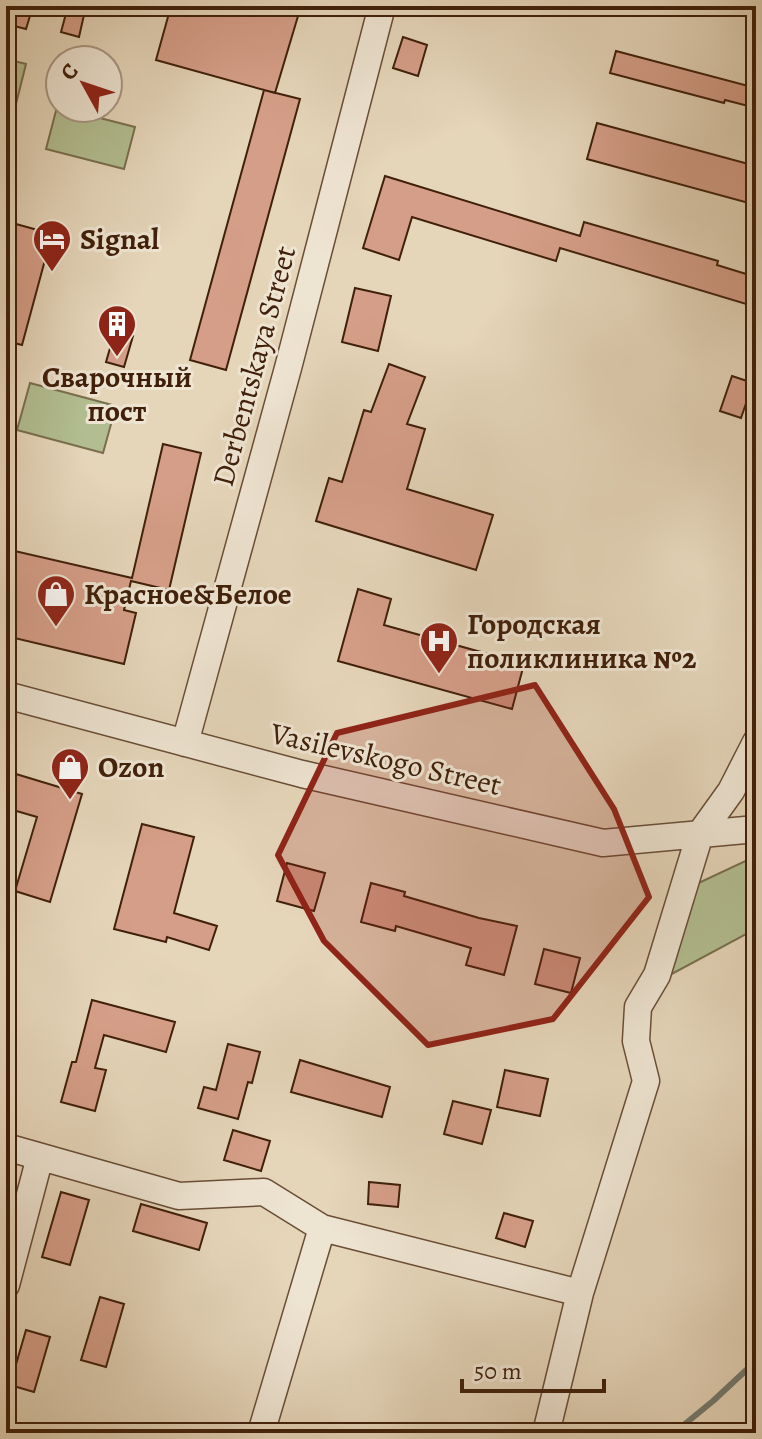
<svg xmlns="http://www.w3.org/2000/svg" width="762" height="1439" font-family="Alegreya,serif">
<style>
.green{fill:#b2be91;stroke:#796f4e;stroke-width:2}
.lines{fill:none;stroke-linecap:round;stroke-linejoin:round}
.stream{stroke:#747b70;stroke-width:6}
.building{fill:#d59e88;stroke:#40200a;stroke-width:2}
.minor-casing{stroke:#694d36;stroke-width:29}
.minor{stroke:#eee4d2;stroke-width:26}
.marked{fill:#8f2418;fill-opacity:0.2;stroke:#8f2418;stroke-width:6;stroke-linejoin:round}
.labels{text-anchor:middle;dominant-baseline:central;stroke-width:6;stroke-linejoin:round;paint-order:stroke}
.poi-label{font-size:30px;font-weight:bold;fill:#40200a;stroke:#eee4d2;text-anchor:start}
.street-label{font-size:30px;fill:#40200a;stroke:#eee4d2}
</style>
<rect width="100%" height="100%" fill="#e5d5b9"/>
<filter id="stains"><feTurbulence type="fractalNoise" baseFrequency=".0025" numOctaves="4"/><feColorMatrix values="0 0 0 0 .2 0 0 0 0 .09 0 0 0 0 .02 0 0 0 .5 -.17"/></filter>
<radialGradient id="worn" r=".72"><stop offset=".6" stop-color="#630" stop-opacity="0"/><stop offset="1" stop-color="#630" stop-opacity=".3"/></radialGradient>
<path class="green" d="M6 59 26 64 8 136H6Z
M57 107 135 127 124 169 46 149Z
M30 383 116 406 103 453 17 430Z
M756 856V953L746 934 668 976 690 887Z"/>
<g class="lines">
<path class="stream" d="M674 1433 713 1401 756 1361"/>
</g>
<path class="building" d="M6 6H33L26 29 6 24Z
M68 6H86L79 37 61 32Z
M171 6H301L275 93 156 60Z
M403 37 427 45 418 76 393 68Z
M616 51 756 88V108L725 100 724 103 610 73Z
M264 90 300 99 226 370 190 360Z
M597 123 756 166V205L587 159Z
M385 176 580 236 584 222 718 261 717 265 756 277V307L560 248 556 261 412 217 399 260 363 248Z
M16 224 52 234 22 345 6 341V259Z
M355 288 391 296 378 351 342 342Z
M115 331 133 336 124 367 106 362Z
M389 364 425 377 407 424 425 429 407 489 493 515 476 570 316 521 329 478 342 482 364 410 371 412Z
M732 376 753 383 741 418 720 411Z
M163 444 201 453 169 590 131 581 124 610 136 613 124 664 6 636V549L132 578Z
M358 589 391 599 384 625 524 664 512 709 338 661Z
M6 771 82 794 50 902 15 891 37 817 6 808Z
M142 824 194 837 174 913 217 926 209 950 167 937 166 942 114 929Z
M287 863 325 873 314 911 277 901Z
M371 883 405 892 404 896 479 918 517 926 504 975 466 965 471 948 396 926 395 931 361 922Z
M544 949 580 958 571 993 535 984Z
M92 1000 175 1022 166 1052 104 1035 95 1068 106 1070 95 1111 61 1102 72 1062H76Z
M228 1044 260 1052 252 1083 248 1082 238 1119 198 1108 204 1087 216 1090Z
M300 1060 390 1087 382 1117 291 1092Z
M505 1070 548 1079 540 1116 497 1107Z
M453 1101 491 1110 482 1144 444 1134Z
M233 1130 270 1141 261 1171 224 1160Z
M369 1182 400 1185 398 1207 368 1204Z
M61 1192 89 1200 70 1265 42 1257Z
M141 1204 207 1223 199 1250 133 1231Z
M504 1213 533 1221 525 1247 496 1238Z
M100 1297 124 1304 106 1367 81 1360Z
M26 1330 50 1337 34 1392 10 1385Z"/>
<g class="lines">
<g class="minor-casing">
<path id="minor" d="M6 695 302 774 603 843 756 829
M185 743 288 368 382 6
M6 1147 179 1196 264 1192 322 1228 580 1293
M6 1285 40 1157
M261 1433 322 1228
M546 1433 580 1293 646 1081 636 1041 638 1007 657 975 700 834 731 791 756 742"/>
</g>
<use href="#minor" class="minor"/>
</g>
<path class="marked" d="M535 685 614 809 649 897 553 1019 428 1045 324 941 278 855 337 733Z"/>
<defs>
<g id="hotel-pin" transform="scale(2)"><path d="M0 17L-7.5 6A9.5 9.5 0 1 1 7.5 6Z" fill="#8f2418" stroke="#eee4d2"/><path d="M-6-4.5h1.5V1H6V5H4.5V3h-9V5H-6ZM-4 0a1.8 1.8 0 1 1 3.6 0ZM.5 0V-2.5h3Q6-2.5 6 0Z" fill="#fff"/></g>
<g id="building-pin" transform="scale(2)"><path d="M0 17L-7.5 6A9.5 9.5 0 1 1 7.5 6Z" fill="#8f2418" stroke="#eee4d2"/><path d="M-4-6H4V6H1V3H-1V6H-4ZM-2.5-4.3h1.7v1.8h-1.7ZM.8-4.3h1.7v1.8H.8ZM-2.5-1h1.7V.8h-1.7ZM.8-1h1.7V.8H.8Z" fill="#fff"/></g>
<g id="shop-pin" transform="scale(2)"><path d="M0 17L-7.5 6A9.5 9.5 0 1 1 7.5 6Z" fill="#8f2418" stroke="#eee4d2"/><path d="M-5-2.5h2.3a2.7 3.5 0 0 1 5.4 0H5L5.5 6h-11ZM-1.5-2.5h3a1.5 2.3 0 0 0-3 0Z" fill="#fff"/></g>
<g id="hospital-pin" transform="scale(2)"><path d="M0 17L-7.5 6A9.5 9.5 0 1 1 7.5 6Z" fill="#8f2418" stroke="#eee4d2"/><path d="M-5-5h3v3.5h4V-5h3V5h-3V1.5h-4V5h-3Z" fill="#fff"/></g>
</defs>
<g fill-rule="evenodd">
<use href="#hotel-pin" x="52" y="239"/>
<use href="#building-pin" x="117" y="324"/>
<use href="#shop-pin" x="56" y="594"/>
<use href="#hospital-pin" x="439" y="641"/>
<use href="#shop-pin" x="70" y="767"/>
</g>
<g class="labels">
<g class="poi-label">
<text x="80" y="239">Signal</text>
<text x="117" y="377" text-anchor="middle">Сварочный<tspan x="117" dy="34">пост</tspan></text>
<text x="84" y="594">Красное&amp;Белое</text>
<text x="467" y="624">Городская<tspan x="467" dy="34">поликлиника №2</tspan></text>
<text x="98" y="767">Ozon</text>
</g>
<g class="street-label">
<text transform="translate(254 366) rotate(-75)">Derbentskaya Street</text>
<text transform="translate(386 759) rotate(13)">Vasilevskogo Street</text>
</g>
</g>
<rect width="762" height="1439" fill="none" stroke="#e5d5b9" stroke-width="32"/>
<rect x="8" y="8" width="746" height="1423" fill="none" stroke="#40200a" stroke-width="4"/>
<rect x="16" y="16" width="730" height="1407" fill="none" stroke="#40200a" stroke-width="2"/>
<g transform="translate(84 84) rotate(310)"><circle r="38" fill="#eee4d2" stroke="#a89682" stroke-width="2"/>
<path d="M0-6L14 30L0 20L-14 30Z" fill="#8f2418"/>
<text y="-12" font-size="22" font-weight="bold" text-anchor="middle" fill="#40200a">С</text>
</g>
<path d="M462 1379v12h142v-12" fill="none" stroke="#40200a" stroke-width="4"/>
<text x="474" y="1379" font-size="24" fill="#40200a" stroke="#eee4d2" stroke-width="6" paint-order="stroke">50 m</text>
<rect width="100%" height="100%" filter="url(#stains)"/>
<rect width="100%" height="100%" fill="url(#worn)"/>
</svg>
